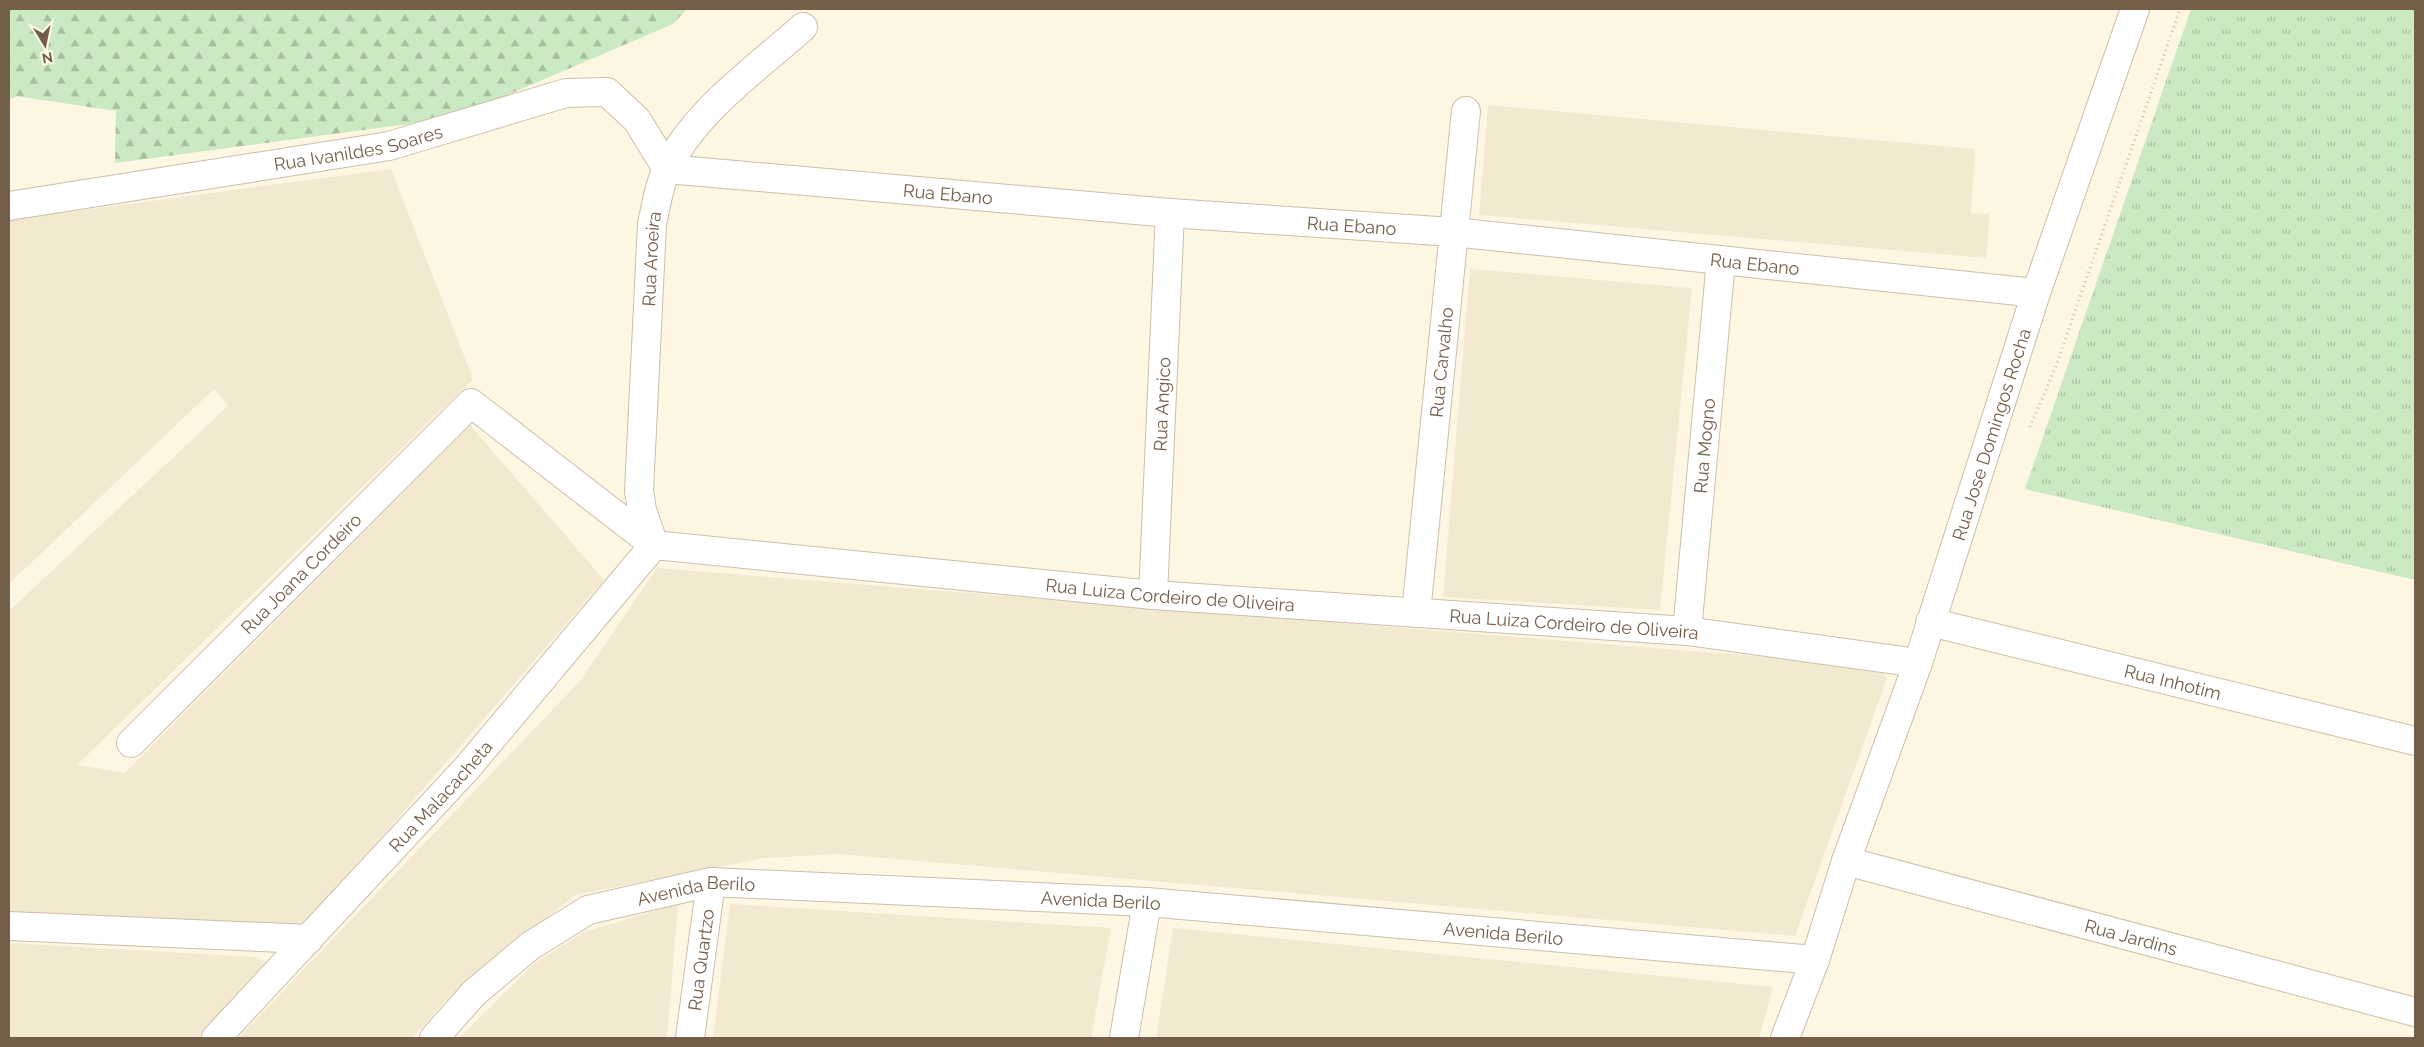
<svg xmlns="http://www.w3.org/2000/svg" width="2424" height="1047" font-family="Raleway,sans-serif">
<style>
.residential{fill:#f3e9d1}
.grass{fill:url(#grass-tufts)}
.forest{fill:url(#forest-firs)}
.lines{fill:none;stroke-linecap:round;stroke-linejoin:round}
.minor-casing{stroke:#cdbfaa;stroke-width:30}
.path{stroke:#d5bd9e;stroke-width:3;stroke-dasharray:1 4;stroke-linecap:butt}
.minor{stroke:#fff;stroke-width:28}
.labels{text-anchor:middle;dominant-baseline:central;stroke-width:5;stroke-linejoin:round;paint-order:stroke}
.street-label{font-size:18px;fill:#735f49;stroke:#fffae9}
</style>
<defs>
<pattern id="grass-tufts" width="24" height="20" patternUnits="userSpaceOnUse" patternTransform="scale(1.25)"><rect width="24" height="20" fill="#cbe9c2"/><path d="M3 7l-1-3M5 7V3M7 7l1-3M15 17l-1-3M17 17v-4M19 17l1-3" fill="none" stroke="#a9c0a0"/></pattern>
<pattern id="forest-firs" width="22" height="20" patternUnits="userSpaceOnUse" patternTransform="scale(1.25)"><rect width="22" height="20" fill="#cbe9c2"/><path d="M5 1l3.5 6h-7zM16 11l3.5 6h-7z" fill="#a9c0a0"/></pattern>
</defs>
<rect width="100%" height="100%" fill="#fcf6e3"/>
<path class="residential" d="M1488 105 1975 149 1971 213 1990 214 1986 258 1479 215Z
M391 169 473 379 77 765 125 773 470 425 604 580 302 929 9 915V611L228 406 214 389 9 584V220Z
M1470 269 1692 288 1660 610 1443 597Z
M657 568 1878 666 1887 678 1795 936 838 854 764 858 575 895 449 997 412 1038H238L580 681Z
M678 904 667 1038H459L535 963 584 932Z
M730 904 1111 928 1091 1038H713Z
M1173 928 1773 987 1759 1038H1156Z
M9 943 255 957 268 962 198 1038H9Z"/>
<path class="grass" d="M2191 9H2415V580L2025 489Z"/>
<path class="forest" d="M9 9H687L673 24 454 118 115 163 116 111 17 96 9 100Z"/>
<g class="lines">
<g class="minor-casing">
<g id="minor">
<path id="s1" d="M9 206 389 146 566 93 607 92 637 120 667 169 1170 213 1453 232 2036 293"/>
<path id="s2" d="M654 545 642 510 639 491 652 224C656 206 659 185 667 168 696 110 755 70 803 27"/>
<path id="s3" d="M1153 595 1170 213"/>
<path id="s4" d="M1416 613 1466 111"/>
<path id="s5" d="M1930 622 2415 741"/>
<path id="s6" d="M1687 631 1721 260"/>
<path id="s7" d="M131 743 471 403 654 545 1153 595 1687 631 1918 663"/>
<path id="s8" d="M1846 861 2415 1012"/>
<path d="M9 926 309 939"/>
<path id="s9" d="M216 1038 467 768 654 545"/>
<path id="s10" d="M434 1038 474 993 530 946 588 910 711 882 1147 902 1815 960"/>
<path id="s11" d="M690 1038 711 882"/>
<path d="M1124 1038 1147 902"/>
<path id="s12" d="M1785 1038 1815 960 1846 861 1918 663 2036 293 2135 9"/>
</g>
</g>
<path class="path" d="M2030 427 2056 366 2180 9"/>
<use href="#minor" class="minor"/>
</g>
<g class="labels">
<g class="street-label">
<text stroke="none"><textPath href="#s1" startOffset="354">Rua Ivanildes Soares</textPath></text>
<text stroke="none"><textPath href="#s1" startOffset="991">Rua Ebano</textPath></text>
<text stroke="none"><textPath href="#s1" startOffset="1396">Rua Ebano</textPath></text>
<text stroke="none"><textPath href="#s2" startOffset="289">Rua Aroeira</textPath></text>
<text stroke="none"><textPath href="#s1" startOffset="1801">Rua Ebano</textPath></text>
<text stroke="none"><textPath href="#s4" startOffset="252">Rua Carvalho</textPath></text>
<text stroke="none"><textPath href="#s3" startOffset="191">Rua Angico</textPath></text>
<text stroke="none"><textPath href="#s12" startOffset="638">Rua Jose Domingos Rocha</textPath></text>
<text stroke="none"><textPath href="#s6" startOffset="186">Rua Mogno</textPath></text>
<text stroke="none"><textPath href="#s7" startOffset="240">Rua Joana Cordeiro</textPath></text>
<text stroke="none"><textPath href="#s7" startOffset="1231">Rua Luiza Cordeiro de Oliveira</textPath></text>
<text stroke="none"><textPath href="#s7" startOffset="1636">Rua Luiza Cordeiro de Oliveira</textPath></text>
<text stroke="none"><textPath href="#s5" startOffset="250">Rua Inhotim</textPath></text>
<text stroke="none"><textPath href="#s9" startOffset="330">Rua Malacacheta</textPath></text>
<text stroke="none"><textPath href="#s10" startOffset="312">Avenida Berilo</textPath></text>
<text stroke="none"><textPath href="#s10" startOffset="718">Avenida Berilo</textPath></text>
<text stroke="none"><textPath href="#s10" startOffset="1122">Avenida Berilo</textPath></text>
<text stroke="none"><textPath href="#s8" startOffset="295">Rua Jardins</textPath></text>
<text stroke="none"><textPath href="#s11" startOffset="79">Rua Quartzo</textPath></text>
</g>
</g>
<rect width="2424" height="1047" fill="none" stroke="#735f49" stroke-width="20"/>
<g transform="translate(45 45) rotate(170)" stroke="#fffae9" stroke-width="4" paint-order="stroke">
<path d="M0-4L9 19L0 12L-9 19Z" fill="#735f49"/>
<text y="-8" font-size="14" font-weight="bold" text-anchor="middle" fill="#735f49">N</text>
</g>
</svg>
